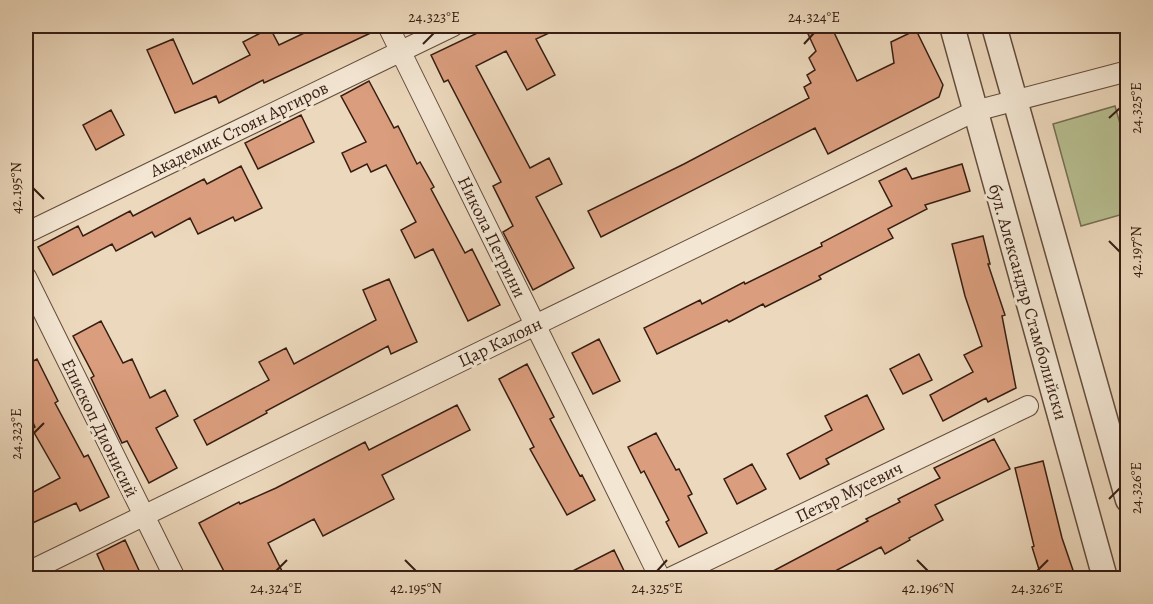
<svg xmlns="http://www.w3.org/2000/svg" width="1153" height="604" font-family="Alegreya,serif">
<style>
.green{fill:#b7bf91;stroke:#766e52;stroke-width:1.5}
.building{fill:#da9d7d;stroke:#361d12;stroke-width:1.5}
.lines{fill:none;stroke-linecap:round;stroke-linejoin:round}
.minor-casing{stroke:#644c3c;stroke-width:22}
.tertiary-casing{stroke:#644c3c;stroke-width:27}
.minor{stroke:#f3e6d3;stroke-width:20}
.tertiary{stroke:#f3e6d3;stroke-width:24}
.ticks{fill:none;stroke:#361d12;stroke-width:2}
.labels{text-anchor:middle;dominant-baseline:central;stroke-width:6;stroke-linejoin:round;paint-order:stroke}
.street-label{font-size:18px;fill:#361d12;stroke:#f3e6d3}
.neatline{fill:none;stroke:#361d12;stroke-width:2}
.ticks-label{font-size:15px;text-anchor:middle;fill:#361d12}
</style>
<rect width="100%" height="100%" fill="#ecd8bc"/>
<filter id="stains"><feTurbulence type="fractalNoise" baseFrequency=".00333" numOctaves="4"/><feColorMatrix values="0 0 0 0 .2 0 0 0 0 .09 0 0 0 0 .02 0 0 0 .5 -.17"/></filter>
<radialGradient id="worn" r=".72"><stop offset=".6" stop-color="#630" stop-opacity="0"/><stop offset="1" stop-color="#630" stop-opacity=".3"/></radialGradient>
<path class="green" d="M1115 106 1127 148V213L1081 226 1053 124Z"/>
<path class="building" d="M319 26H376L377 30 264 83 263 80 219 103 216 96 175 113 147 50 173 39 193 84 250 55 243 42 270 28 279 45Z
M492 26H564L536 39 555 75 527 90 506 51 476 66 530 168 549 158 562 184 536 197 574 268 533 290 503 232 513 226 493 186 501 182 448 80 444 82 431 55Z
M827 26H831L857 81 894 63 891 42 916 30 943 85 939 97 828 154 815 128 601 237 588 211 684 164 809 98 804 87 811 83 807 75 815 70 809 58 816 51 808 34Z
M369 81 394 128 398 126 417 164 420 162 434 187 431 189 465 253 472 249 500 305 468 321 433 249 415 258 401 230 416 222 386 165 371 172 367 164 351 172 342 153 366 142 341 96Z
M111 110 124 135 96 150 83 125Z
M301 115 314 142 258 169 245 143Z
M962 164 970 191 925 205 927 209 888 229 893 238 819 276 821 279 765 307 763 304 729 322 727 320 657 354 644 328 700 300 702 304 744 282 745 284 822 246 821 243 892 206 879 181 906 168 912 179Z
M241 166 262 208 235 221 233 217 198 234 190 218 155 237 152 232 116 251 112 244 53 275 38 247 78 226 83 236 130 211 133 216 204 179 207 184Z
M983 236 990 264H988L1005 315 1002 316 1016 388 988 402 986 398 943 421 930 395 973 372 964 355 982 346 965 296 952 244Z
M389 279 417 342 391 354 388 346 266 411 267 413 207 445 194 420 269 380 259 362 286 348 294 364 376 320 363 290Z
M101 321 123 363 132 359 150 398 165 390 178 416 156 428 177 468 149 483 127 441 122 443 91 378 94 376 73 336Z
M599 339 620 381 593 394 572 353Z
M919 354 932 380 903 394 890 369Z
M37 359 58 401 55 403 84 457 88 455 109 497 80 511 76 503 26 526V496L60 478 32 429 35 427 26 407V365Z
M527 364 554 417 550 419 580 476 582 475 595 500 567 515 530 449 534 447 499 379Z
M867 395 884 429 826 459 829 464 800 479 787 454 832 430 825 416Z
M457 405 470 430 382 475 394 499 323 536 314 519 268 543 286 579H228L199 523 239 502 240 504 276 488 365 442 369 450Z
M656 433 676 470 679 469 692 494 688 496 707 533 679 547 666 522 669 520 644 471 641 473 628 447Z
M994 439 1010 469 935 505 943 520 909 538 910 540 885 554 881 547 820 579H758L868 521 866 519 900 502 898 499 940 478 934 468Z
M1043 461 1062 538 1076 579H1042L1032 547 1034 546 1015 468Z
M752 464 766 489 737 504 724 479Z
M125 540 143 579H108L97 554Z
M614 550 628 579H557Z"/>
<g class="lines">
<g class="minor-casing">
<path id="minor" d="M388 26 660 578
M26 233 453 26
M26 277 175 578
M26 573 975 111 1128 71
M670 578 1028 406"/>
</g>
<g class="tertiary-casing">
<path id="tertiary" d="M952 26 1105 578
M994 26 1128 500"/>
</g>
<use href="#minor" class="minor"/>
<use href="#tertiary" class="tertiary"/>
</g>
<path class="ticks" d="M423 44 434 33M804 44 814 33M1109 118 1120 108M33 188 44 199M1109 241 1120 252M33 434 44 423M1109 499 1120 488M405 560 416 571M917 560 928 571M276 571 287 560M657 571 667 560M1037 571 1048 560"/>
<g class="labels">
<g class="street-label">
<text transform="translate(239 129) rotate(-26)">Академик Стоян Аргиров</text>
<text transform="translate(492 237) rotate(64)">Никола Петрини</text>
<text transform="translate(1028 302) rotate(74)">бул. Александър Стамболийски</text>
<text transform="translate(500 342) rotate(-26)">Цар Калоян</text>
<text transform="translate(100 428) rotate(64)">Епископ Дионисий</text>
<text transform="translate(849 492) rotate(-26)">Петър Мусевич</text>
</g>
</g>
<rect width="1153" height="604" fill="none" stroke="#ecd8bc" stroke-width="66"/>
<rect x="33" y="33" width="1087" height="538" class="neatline"/>
<g class="ticks-label">
<text x="434" y="22">24.323°E</text>
<text x="814" y="22">24.324°E</text>
<text transform="translate(1136 108) rotate(-90)" y="5">24.325°E</text>
<text transform="translate(16 188) rotate(-90)" y="5">42.195°N</text>
<text transform="translate(1136 252) rotate(-90)" y="5">42.197°N</text>
<text transform="translate(16 434) rotate(-90)" y="5">24.323°E</text>
<text transform="translate(1136 488) rotate(-90)" y="5">24.326°E</text>
<text x="276" y="593">24.324°E</text>
<text x="416" y="593">42.195°N</text>
<text x="657" y="593">24.325°E</text>
<text x="928" y="593">42.196°N</text>
<text x="1037" y="593">24.326°E</text>
</g>
<rect width="100%" height="100%" filter="url(#stains)"/>
<rect width="100%" height="100%" fill="url(#worn)"/>
</svg>
